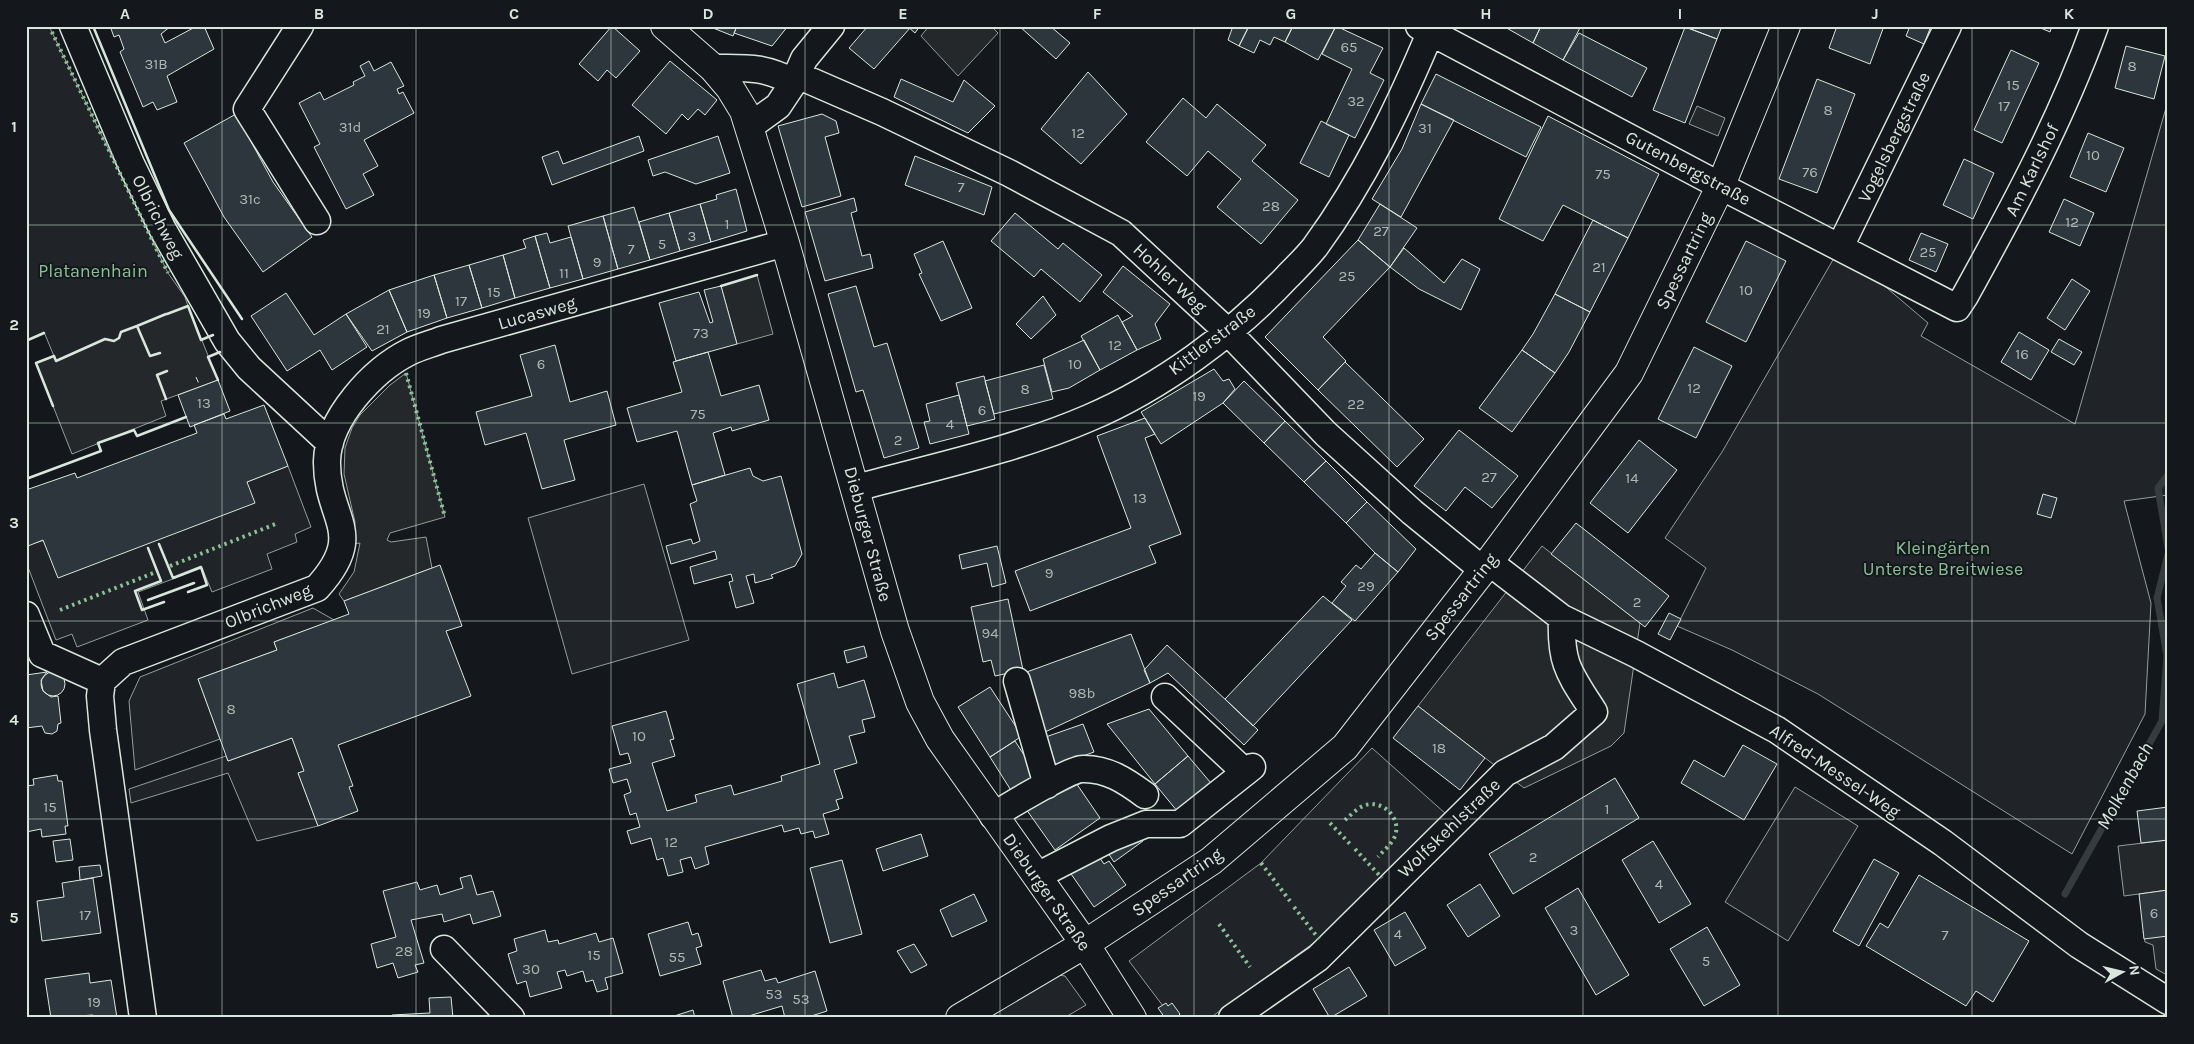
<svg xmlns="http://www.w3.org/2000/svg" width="2194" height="1044" font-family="Karla,sans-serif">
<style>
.green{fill:#202428;stroke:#939e99}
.parking{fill:#24282b;stroke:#939e99}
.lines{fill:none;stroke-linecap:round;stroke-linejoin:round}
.stream{stroke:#363b3e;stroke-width:7}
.building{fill:#2c363c;stroke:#d8e6dc}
.minor-casing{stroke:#d8e6dc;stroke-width:29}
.major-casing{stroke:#d8e6dc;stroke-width:30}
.minor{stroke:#14181c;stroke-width:26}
.major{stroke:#14181c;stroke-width:28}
.hedge{stroke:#8ac095;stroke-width:4;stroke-dasharray:2.5 4;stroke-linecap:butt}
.fence{stroke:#d8e6dc;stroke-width:1;stroke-dasharray:6 2.5;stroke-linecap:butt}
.wall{stroke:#d8e6dc;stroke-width:2.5}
.grid{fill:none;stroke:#d8e6dc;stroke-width:1;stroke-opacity:0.55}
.labels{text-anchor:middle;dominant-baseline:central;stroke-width:4;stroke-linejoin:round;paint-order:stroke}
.number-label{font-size:15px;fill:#adbab4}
.street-label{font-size:18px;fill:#d8e6dc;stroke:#14181c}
.park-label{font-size:18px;fill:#8ac095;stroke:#14181c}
.water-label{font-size:19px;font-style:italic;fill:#d8e6dc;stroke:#14181c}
.neatline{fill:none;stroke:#d8e6dc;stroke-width:2}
.grid-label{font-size:16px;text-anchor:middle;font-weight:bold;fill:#d8e6dc}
</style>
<rect width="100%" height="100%" fill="#14181c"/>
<path class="green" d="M26 26H49L168 273 185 297 188 306 121 332 119 338 114 341 105 339 56 361 44 332 28 340 26 335Z
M2168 101V495L2124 501 2151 603 2145 714 2072 854 1818 694 1732 650 1677 626 1706 568 1665 538 1722 452 1834 258 1881 283 1928 323 1921 336 2075 424Z
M288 466 311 527 295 534 297 542 267 554 272 569 212 592 202 568 138 592 148 620 77 647 72 634 56 640 26 562V541L28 545 247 482Z
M644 484 689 640 572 674 528 518Z
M313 608 334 620 274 642 277 650 198 679 220 739 135 770 129 701 140 677Z
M292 738 304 771 298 773 318 826 257 841 228 773 131 803 129 789 226 756 228 761Z
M1372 748 1446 814 1319 939 1210 1018H1172L1129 961 1261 863Z
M1795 787 1858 826 1788 941 1725 902Z
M1059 975 1065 976 1086 1005 1064 1018H974Z"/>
<path class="parking" d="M929 26H991L998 33 958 76 921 36Z
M1697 106 1725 118 1718 136 1689 124Z
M757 275 773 334 737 344 721 286Z
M188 306 218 380 161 401 166 416 72 454 36 363 54 356 56 361 105 339 114 341 119 338 121 332Z
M406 373 445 517 390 533 387 540 391 542 426 537 432 568 344 601 339 594 354 572 360 543 353 544 355 522 344 474 345 448 352 428 360 415 390 385Z
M1542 546 1640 623 1624 733 1611 746 1524 788 1418 706Z
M2168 840V890L2124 896 2118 846Z
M2168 927V975H2167L2156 969 2153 945 2145 942 2143 931Z"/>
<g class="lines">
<path class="stream" d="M2168 475 2158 488 2168 548
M2065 894 2162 721 2167 656 2157 598 2168 554"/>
</g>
<path class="building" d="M110 26H171L161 34 165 43 197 26H204L214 49 167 76 177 102 157 110 153 102 143 107 120 52 124 49 119 35 114 37Z
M612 26 640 51 616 78 607 70 598 81 579 64Z
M708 26H737L733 36Z
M737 26H788L772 46 734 33Z
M868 26H907L910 28 874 69 849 48Z
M907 26H920L915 33Z
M1019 26H1050L1070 43 1056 59Z
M1233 26H1249L1239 46 1228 40Z
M1249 26H1293L1285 42 1274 37 1270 45 1260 40 1254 53 1239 46Z
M1293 26H1336L1318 60 1285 42Z
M1336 26 1383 48 1370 73 1384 80 1355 138 1326 124 1352 69 1322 54Z
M1503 26H1541L1533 43Z
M1541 26H1581L1563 60 1533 43Z
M1683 26H1722L1717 39Z
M1837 26H1884L1870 64 1829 48Z
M1910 26H1931L1924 44 1906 36Z
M2036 26H2052L2050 32Z
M1685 27 1717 39 1685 123 1653 110Z
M1579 33 1647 68 1632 97 1563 60Z
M2126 46 2165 56 2154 99 2115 88Z
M2011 50 2039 63 2002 143 1974 130Z
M369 61 374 71 391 62 404 86 397 89 399 94 403 92 414 113 364 140 378 166 363 174 374 195 346 209 314 147 320 144 299 103 320 92 324 100 354 85 353 82 365 76 360 66Z
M670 61 717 100 705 115 698 109 688 120 682 114 666 134 632 105Z
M1088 72 1127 114 1081 164 1041 129Z
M1436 74 1541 127 1526 157 1421 104Z
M901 79 953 102 964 80 995 106 968 133 894 97Z
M1817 79 1855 94 1817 193 1779 179Z
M1183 98 1206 118 1217 104 1266 145 1252 161 1298 200 1261 244 1217 207 1241 179 1208 151 1187 176 1146 142Z
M1421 104 1454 120 1401 217 1372 199 1402 149Z
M236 114 273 182 312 237 263 272 224 217 184 143Z
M822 114 836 121 839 133 825 137 841 196 802 207 778 126Z
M1548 116 1659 174 1628 238 1563 205 1543 241 1499 219Z
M1321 121 1349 135 1329 177 1300 163Z
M2088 133 2124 148 2106 192 2070 177Z
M639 136 644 151 552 185 542 157 558 151 563 164Z
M718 136 730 173 696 184 665 172 653 176 648 160Z
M915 156 992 187 984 215 905 185Z
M1964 159 1994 173 1973 219 1943 205Z
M736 189 747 231 711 242 700 204 717 199 716 195Z
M854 198 857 211 851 213 862 256 870 254 873 268 825 281 805 212Z
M2064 199 2094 213 2080 246 2049 232Z
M700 204 711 242 680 251 669 213Z
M1380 204 1417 228 1390 267 1358 240Z
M634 207 650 260 618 269 603 216Z
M669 213 680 251 650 260 639 222Z
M1015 213 1058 249 1063 243 1102 275 1080 302 1041 269 1034 277 991 241Z
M603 216 618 269 583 279 568 226Z
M1593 220 1628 238 1590 312 1555 294Z
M547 233 550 243 571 237 583 279 550 288 535 236Z
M1921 233 1948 244 1936 272 1909 260Z
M535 236 550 288 515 298 503 255 526 248 523 240Z
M1358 240 1390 267 1323 337 1346 361 1318 390 1265 337Z
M943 241 972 308 941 321 919 274 922 273 914 254Z
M1746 241 1786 261 1746 342 1706 322Z
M1404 248 1444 283 1462 259 1480 269 1461 310 1419 289 1390 267Z
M503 255 515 298 482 308 469 265Z
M469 265 482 308 447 318 434 275Z
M1123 266 1170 304 1155 324 1161 339 1137 350 1122 322 1133 316 1103 292Z
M434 275 447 318 407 332 389 290Z
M2072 279 2090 291 2065 330 2047 318Z
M721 286 737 344 676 361 659 303 699 292 710 323 713 322 704 290Z
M856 286 874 347 887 343 919 448 884 458 863 390 856 392 828 294Z
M389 290 407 332 372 351 346 314Z
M286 293 314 335 346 314 367 347 332 370 320 350 287 371 251 316Z
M1555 294 1590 312 1569 352 1555 373 1522 350 1533 334Z
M1043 296 1056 315 1031 339 1016 324Z
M1118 315 1137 350 1100 370 1081 336Z
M2019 332 2049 350 2031 380 2001 362Z
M2059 339 2082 352 2074 365 2051 352Z
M1084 340 1100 370 1069 388 1052 392 1043 359Z
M555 345 570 402 607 391 616 425 564 440 575 480 542 489 526 433 485 445 476 412 532 396 520 355Z
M1694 347 1732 366 1696 438 1658 419Z
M1522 350 1555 373 1512 432 1479 408Z
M708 352 721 396 759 385 769 420 732 431 731 427 713 433 725 475 692 485 677 431 637 442 627 408 682 392 673 362Z
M1345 362 1424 439 1397 467 1318 390Z
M1044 365 1053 399 994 414 985 381Z
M1214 369 1223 381 1229 379 1235 389 1223 403 1161 444 1141 412Z
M984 376 995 419 967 426 956 383Z
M218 380 230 411 190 427 178 395Z
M1244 381 1285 421 1264 443 1223 403Z
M959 395 969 434 930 444 924 422 930 421 926 404Z
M264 405 288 466 247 482 255 503 58 578 43 540 28 546 26 490 75 473 77 478 197 433 194 425 224 414 226 419Z
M1145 418 1155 434 1145 438 1181 534 1149 546 1156 563 1030 611 1015 571 1131 528 1097 436Z
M1285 421 1326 461 1304 482 1264 443Z
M1459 430 1518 476 1492 508 1465 487 1446 511 1414 486Z
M1639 440 1677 470 1628 533 1590 503Z
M1326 461 1367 502 1346 523 1304 482Z
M750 468 753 476 763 481 781 476 802 554 795 566 771 575 773 578 755 583 754 574 746 576 754 603 736 608 729 582 733 581 731 574 694 584 690 567 717 559 715 551 671 564 666 546 691 539 693 544 700 541 690 504 697 501 692 485Z
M2043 494 2057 498 2051 518 2037 514Z
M1367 502 1416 549 1398 572 1375 553 1346 523Z
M1576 523 1669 596 1645 627 1551 554Z
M997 546 1006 583 992 587 987 563 962 569 959 555Z
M1375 553 1398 572 1355 621 1332 603 1346 586 1341 582 1356 565 1361 569Z
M440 565 462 626 446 631 471 696 338 745 353 786 349 787 358 811 318 826 298 773 304 771 292 738 228 761 198 679 277 650 274 642 349 614 344 601Z
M1323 596 1352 620 1253 726 1225 699Z
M1008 599 1023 670 995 676 991 660 983 662 971 607Z
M1669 613 1681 619 1670 640 1658 634Z
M1131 634 1150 683 1045 732 1024 673Z
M1167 645 1258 730 1244 745 1168 673 1150 683 1144 670Z
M864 646 867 657 847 663 844 651Z
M41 684a12 12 0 1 1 24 0a12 12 0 1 1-24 0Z
M47 672 41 680 43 691 51 697 58 696 61 723 58 724 57 731 52 734 45 733 42 726 26 728V675Z
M834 673 838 688 864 680 875 717 862 720 865 732 849 736 857 763 834 770 843 798 836 800 839 809 823 814 829 834 815 838 813 831 801 834 799 828 784 832 782 825 705 847 709 864 695 869 691 857 680 860 683 872 668 876 663 858 657 860 651 838 631 844 627 831 640 827 636 813 630 815 624 795 631 792 627 779 613 783 609 769 631 763 628 753 620 755 612 726 666 711 674 739 670 740 675 756 652 763 667 811 697 802 695 795 731 785 734 795 782 781 781 776 820 764 797 684Z
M990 687 1022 736 990 757 958 707Z
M1418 706 1485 758 1460 790 1393 738Z
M1149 709 1188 756 1155 784 1107 724Z
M1083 724 1094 752 1047 769 1037 740Z
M1015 741 1037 775 1012 792 990 757Z
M1743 745 1777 764 1744 820 1681 783 1694 760 1724 777Z
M1188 756 1216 789 1182 817 1155 784Z
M57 775 58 781H62L68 826H65L66 834 42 837 41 829 26 832V786L34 785 33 779Z
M1072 777 1100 818 1055 850 1026 809Z
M1615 778 1639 818 1513 894 1489 854Z
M2168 807V840L2141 843 2137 811Z
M1137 832 1143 841 1114 862 1108 853Z
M921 834 928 856 883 871 876 849Z
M70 839 73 860 56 862 53 841Z
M1653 841 1691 904 1659 923 1622 860Z
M1096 852 1104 864 1109 861 1126 885 1094 907 1069 871Z
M1874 859 1899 873 1859 946 1833 931Z
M842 860 862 934 830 943 810 868Z
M100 865 102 876 80 880 79 867Z
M471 875 477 895 493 891 501 916 473 924 470 914 444 922 442 914 411 920 424 963 415 965 418 972 398 978 393 963 377 968 371 944 396 937 383 891 417 882 420 890 437 885 440 895 463 888 460 878Z
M1919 875 2029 941 1993 1002 1976 991 1966 1006 1866 946 1880 923 1888 928Z
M93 878 101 933 42 941 37 901 64 897 62 883Z
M1480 884 1500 916 1468 937 1447 905Z
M1578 888 1629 975 1596 995 1545 908Z
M2168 890V936L2144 939 2139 894Z
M974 894 987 921 952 937 940 910Z
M1405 912 1426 948 1395 966 1374 930Z
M688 922 692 935 698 933 702 946 696 948 701 964 660 976 648 934Z
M1707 927 1740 985 1704 1006 1670 949Z
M545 930 548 942 558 940 559 944 596 933 599 942 613 938 623 973 605 978 608 989 597 992 593 980 586 982 583 971 567 976 565 970 557 972 562 988 530 997 526 981 517 984 508 954 517 951 514 939Z
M914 944 927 965 911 973 897 951Z
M1349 967 1367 996 1330 1018 1313 989Z
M761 970 765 981 776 978 778 983 815 971 827 1011 805 1018H785L782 1006 742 1018H733L723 981Z
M89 973 90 983 111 980 117 1018H93V1015L51 1018 45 979Z
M451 997 453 1018H392V1015L430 1013 429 998Z
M1166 1003 1168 1006 1172 1003 1180 1014 1176 1018H1165L1158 1008Z
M693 1010 695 1018H668Z"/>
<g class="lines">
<g class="minor-casing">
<path id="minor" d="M73 26 131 164 162 228 227 341 249 368 330 443
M300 26 247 109 317 221
M1419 26 1732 192 1957 308 1965 296C2013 209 2061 120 2095 26
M713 68C748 68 762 66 794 82
M797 75 882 112 1009 173 1121 233 1228 332 1326 434 1412 512 1483 570
M749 127 778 106 794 82 804 59 831 26
M1840 247 1948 26
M856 488C933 467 1015 450 1089 418 1160 388 1235 333 1288 276 1297 267 1307 257 1315 247 1364 180 1401 103 1433 26
M1489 562 1562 618 1636 654 1777 730 1943 843 2079 945 2168 1001
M26 615 42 654 102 681
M1017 681 1047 785
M1165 697 1245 772
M993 816C1007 807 1070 769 1082 769 1107 768 1126 781 1145 795
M1037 876 1111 838 1146 824H1180L1252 767
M444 949 511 1018
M143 1018 103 730 100 696 102 681 123 662 317 588C368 532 326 520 327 461 328 418 373 370 409 352 419 347 431 344 441 340L785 243
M1232 1018 1318 958 1505 773 1554 747 1594 712C1570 674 1560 665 1562 618"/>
</g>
<g class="major-casing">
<path id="major" d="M665 26 713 68 730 88 744 111 785 243 895 631 920 702 940 739 1085 944 1132 1018
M960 1018 1085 944 1211 861 1345 747 1489 562 1629 373 1721 185 1786 26"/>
</g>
<use href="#minor" class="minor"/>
<use href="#major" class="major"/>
<path class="hedge" d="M49 26 168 273
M406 373 445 517
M170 566 278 523
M60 610 156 572
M1345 820C1350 816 1356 809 1363 806 1381 798 1402 817 1395 836 1392 844 1384 850 1378 857
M1330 823 1350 844
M1355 849 1382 878
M1261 863 1290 901
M1294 907 1319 939
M1219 924 1250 967"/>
<path class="fence" d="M196 377 199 384"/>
<path class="wall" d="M93 26 169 210 242 319
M721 286 757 275
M167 314 188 306 201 340 213 335
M26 335 28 340 44 333
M160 353 150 356 137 326 166 314
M218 380 208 357 220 352
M166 399 157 375 167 371
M53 406 36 363 54 356 56 361 105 339 114 341 119 338 121 332 137 326
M26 479 101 451 98 443 134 430 137 436 186 417
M159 544 173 578 201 567 207 585 188 592
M148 548 161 581 135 591 142 610 164 602
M148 600 194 583"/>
</g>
<path class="grid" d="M222 26V1018M416 26V1018M611 26V1018M805 26V1018M1000 26V1018M1194 26V1018M1389 26V1018M1583 26V1018M1778 26V1018M1972 26V1018M26 225H2168M26 423H2168M26 621H2168M26 819H2168"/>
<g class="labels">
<g class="number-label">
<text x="1349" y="47">65</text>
<text x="156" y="64">31B</text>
<text x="2132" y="66">8</text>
<text x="2013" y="85">15</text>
<text x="1356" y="101">32</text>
<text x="2004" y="106">17</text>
<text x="1828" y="110">8</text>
<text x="350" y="127">31d</text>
<text x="1425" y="128">31</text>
<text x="1078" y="133">12</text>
<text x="2093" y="155">10</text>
<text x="1810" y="172">76</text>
<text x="1603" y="174">75</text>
<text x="961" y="187">7</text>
<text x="250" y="199">31c</text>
<text x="1271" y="206">28</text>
<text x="2072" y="222">12</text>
<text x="727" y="224">1</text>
<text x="1381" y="231">27</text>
<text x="692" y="236">3</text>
<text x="662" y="244">5</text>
<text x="631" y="249">7</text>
<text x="1928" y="252">25</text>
<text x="597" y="262">9</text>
<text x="1599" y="267">21</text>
<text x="564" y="273">11</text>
<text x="1347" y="276">25</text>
<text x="1746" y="290">10</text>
<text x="494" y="292">15</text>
<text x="461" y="301">17</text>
<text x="424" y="313">19</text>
<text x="383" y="329">21</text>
<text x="701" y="333">73</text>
<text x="1115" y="345">12</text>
<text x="2022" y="354">16</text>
<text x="541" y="364">6</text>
<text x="1075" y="364">10</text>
<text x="1694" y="388">12</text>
<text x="1025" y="389">8</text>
<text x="1199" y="396">19</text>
<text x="204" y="403">13</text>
<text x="1356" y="404">22</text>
<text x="982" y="410">6</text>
<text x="698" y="414">75</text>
<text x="950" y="424">4</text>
<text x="898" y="440">2</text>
<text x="1489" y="477">27</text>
<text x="1632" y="478">14</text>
<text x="1140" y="498">13</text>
<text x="1049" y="573">9</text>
<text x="1366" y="586">29</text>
<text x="1637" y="602">2</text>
<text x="990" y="633">94</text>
<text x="1082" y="693">98b</text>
<text x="231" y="709">8</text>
<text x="639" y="736">10</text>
<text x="1439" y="748">18</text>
<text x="50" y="807">15</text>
<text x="1607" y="809">1</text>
<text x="671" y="842">12</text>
<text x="1533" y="857">2</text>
<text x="1659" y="884">4</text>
<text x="2154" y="913">6</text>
<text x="85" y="915">17</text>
<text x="1574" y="930">3</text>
<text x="1398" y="934">4</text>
<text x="1945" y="935">7</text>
<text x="404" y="951">28</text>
<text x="594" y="955">15</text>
<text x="677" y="957">55</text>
<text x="1706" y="961">5</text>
<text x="531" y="969">30</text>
<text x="774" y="994">53</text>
<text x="801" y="999">53</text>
<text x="94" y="1002">19</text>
</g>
<g class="street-label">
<text transform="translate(1894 137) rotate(-64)">Vogelsbergstraße</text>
<text transform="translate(1688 168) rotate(28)">Gutenbergstraße</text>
<text transform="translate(2032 170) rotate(-64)">Am Karlshof</text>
<text transform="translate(158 217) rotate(63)">Olbrichweg</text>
<text transform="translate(1684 261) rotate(-64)">Spessartring</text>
<text transform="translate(1170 278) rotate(43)">Hohler Weg</text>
<text transform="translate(537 313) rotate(-16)">Lucasweg</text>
<text transform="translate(1212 340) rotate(-37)">Kittlerstraße</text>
<text transform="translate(868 534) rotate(75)">Dieburger Straße</text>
<text transform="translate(1461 597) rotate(-52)">Spessartring</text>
<text transform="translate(268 606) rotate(-22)">Olbrichweg</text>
<text transform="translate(1835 771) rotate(34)">Alfred-Messel-Weg</text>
<text transform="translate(1449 828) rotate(-44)">Wolfskehlstraße</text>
<text transform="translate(1177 882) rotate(-35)">Spessartring</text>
<text transform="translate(1047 892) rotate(55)">Dieburger Straße</text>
</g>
<g class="park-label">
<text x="93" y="271">Platanenhain</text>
<text x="1943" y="548">Kleingärten<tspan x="1943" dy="21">Unterste Breitwiese</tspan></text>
</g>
<g class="water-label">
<text transform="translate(2125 786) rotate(-61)">Molkenbach</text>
</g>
</g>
<rect width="2194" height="1044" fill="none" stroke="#14181c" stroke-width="55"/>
<g transform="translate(2122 972) rotate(82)" stroke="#14181c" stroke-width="4" paint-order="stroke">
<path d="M0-4L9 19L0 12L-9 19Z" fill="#d8e6dc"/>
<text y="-8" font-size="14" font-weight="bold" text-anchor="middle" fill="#d8e6dc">N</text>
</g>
<rect x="28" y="28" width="2138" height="988" class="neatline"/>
<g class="grid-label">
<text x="125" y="19">A</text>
<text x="319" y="19">B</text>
<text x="514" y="19">C</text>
<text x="708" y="19">D</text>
<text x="903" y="19">E</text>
<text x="1097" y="19">F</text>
<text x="1291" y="19">G</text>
<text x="1486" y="19">H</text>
<text x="1680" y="19">I</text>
<text x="1875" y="19">J</text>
<text x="2069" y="19">K</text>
<text x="14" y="132">1</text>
<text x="14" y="330">2</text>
<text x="14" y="528">3</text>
<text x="14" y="725">4</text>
<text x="14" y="923">5</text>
</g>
</svg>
